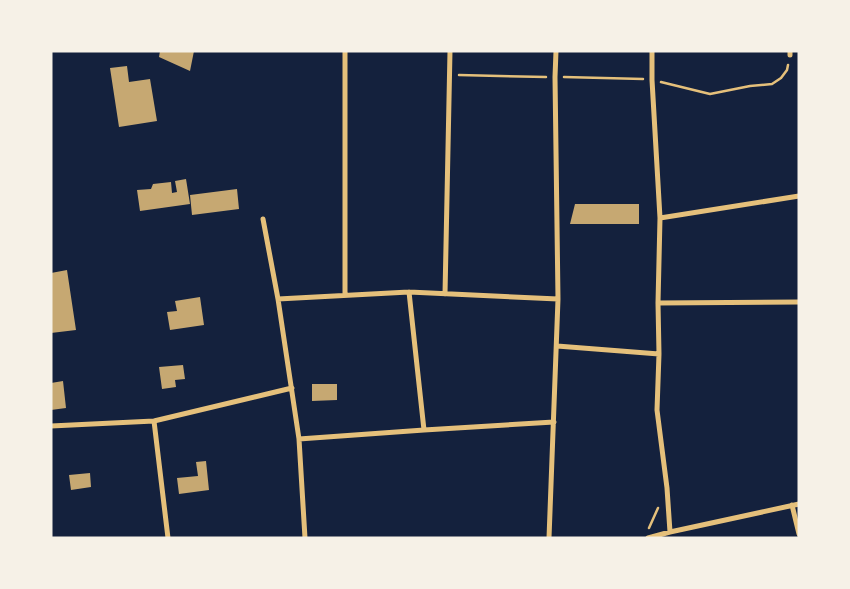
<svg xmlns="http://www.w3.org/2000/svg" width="850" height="589" font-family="Inter,sans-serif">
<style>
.building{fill:#c6a872}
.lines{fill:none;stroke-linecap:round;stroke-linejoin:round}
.path{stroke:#e5c07b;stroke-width:2.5}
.minor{stroke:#e5c07b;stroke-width:5}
</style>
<rect width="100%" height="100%" fill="#14213d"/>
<path class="building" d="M160 51H194L190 71 159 57Z
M127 66 129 82 150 79 157 121 119 127 110 68Z
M186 179 190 204 140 211 137 190 151 189 153 184 171 182 172 193 177 192 175 181Z
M237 189 239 209 192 215 190 195Z
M575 204H639V224H570Z
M67 270 76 330 51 333V273Z
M200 297 204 325 170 330 167 312 177 311 175 301Z
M183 365 185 379 175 380 176 387 162 389 159 367Z
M63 381 66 408 51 410V383Z
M312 384H337V400L312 401Z
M206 461 209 490 179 494 177 478 198 476 196 462Z
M90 473 91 487 71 490 69 475Z"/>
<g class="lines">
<path class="path" d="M459 75 546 77
M564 77 643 79
M661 82 710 94 750 86 772 84 781 78 787 70 788 65
M649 528 658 508"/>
<path class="minor" d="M652 51V80L660 218 658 303 659 354 657 410 667 488 670 532
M790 55V51
M660 218 799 196
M263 219 278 299 299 439 305 538
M409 292 424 430
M445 294 450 51
M345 295V51
M278 299 409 292 558 299
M658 303 799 302
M557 346 659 354
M154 421 168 538
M51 426 154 421 292 388
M299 439 424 430 554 422
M792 505 799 534
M549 538 558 299 555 77 556 51
M648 538 670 532 799 504"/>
</g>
<rect width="850" height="589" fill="none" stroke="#f6f1e7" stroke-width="105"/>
</svg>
